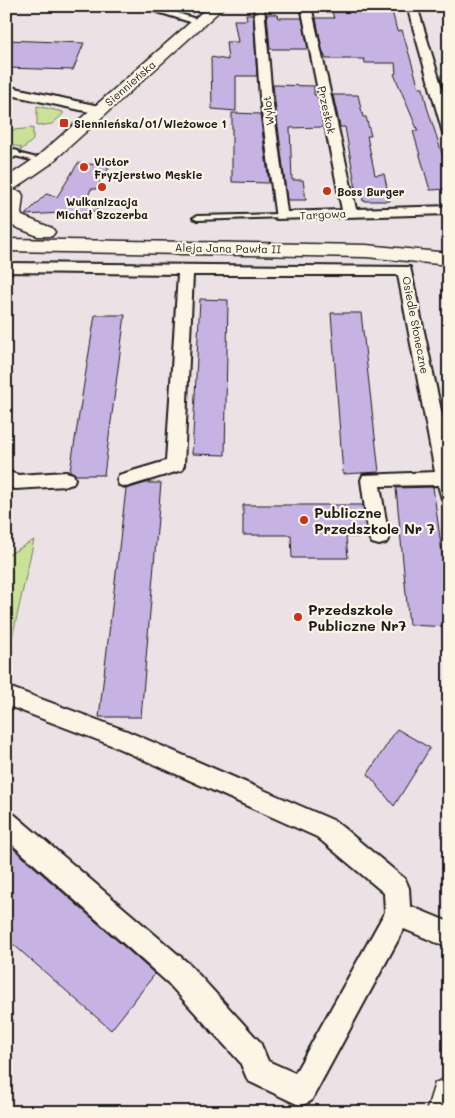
<svg xmlns="http://www.w3.org/2000/svg" width="455" height="1118" font-family="Mali,sans-serif">
<style>
.green{fill:#cae298;stroke:#737f5a}
.building{fill:#c6b3e4;stroke:#1c1c1c}
.lines{fill:none;stroke-linecap:round;stroke-linejoin:round}
.lane-casing{stroke:#1c1c1c;stroke-width:4}
.street-casing{stroke:#1c1c1c;stroke-width:4}
.secondary-casing{stroke:#1c1c1c;stroke-width:3}
.lane{fill:#fcf5e5;fill-rule:evenodd}
.street{fill:#fcf5e5;fill-rule:evenodd}
.secondary{fill:#fcf5e5;fill-rule:evenodd}
.poi-dot{fill:#c8321e;stroke:#fcf5e5;stroke-width:2}
.labels{text-anchor:middle;dominant-baseline:central;stroke-width:4.5;stroke-linejoin:round;paint-order:stroke}
.far-street-label{font-size:11px;fill:#1c1c1c;stroke:#fcf5e5}
.far-poi-label{font-size:11px;font-weight:bold;fill:#1c1c1c;stroke:#fcf5e5;text-anchor:start}
.poi-label{font-size:14px;font-weight:bold;fill:#1c1c1c;stroke:#fcf5e5;text-anchor:start}
</style>
<rect width="100%" height="100%" fill="#ece1e5"/>
<filter id="ink" filterUnits="userSpaceOnUse"><feTurbulence type="fractalNoise" baseFrequency=".02" numOctaves="2"/><feDisplacementMap in="SourceGraphic" scale="10" xChannelSelector="R" yChannelSelector="G"/><feConvolveMatrix kernelMatrix="1 2 1 2 8 2 1 2 1" color-interpolation-filters="sRGB"/></filter>
<g filter="url(#ink)">
<path class="green" d="M37 106 63 112V114L52 124 37 126Z
M33 128V140L20 151 21 147 6 144V131Z
M34 540 6 665V556Z"/>
<path class="building" d="M392 11 397 31 402 30 419 88H423L427 107 447 169 449 189 430 190 413 131H418L394 74 396 73 395 63H365L364 59H326L322 49 316 18H334L332 12Z
M246 14H253L257 76H236V111L212 109 211 57 228 60 226 42H238L234 20H247Z
M267 14H274L278 15 279 18H302L308 49H270Z
M6 40 84 43 73 70 6 68Z
M273 85 314 86V95H317L323 127 290 128 292 180H303L306 200H287Z
M333 95H358L363 117H366L371 136H367L375 175 384 174 390 201H363L362 195H357L345 127H340Z
M232 113 260 114 269 183 232 182Z
M78 163 110 166 96 189H91L85 204 98 207 97 211 25 215 46 194 57 197Z
M200 299 228 300 225 455 192 454Z
M331 313H361L379 472 343 474Z
M95 315H125L104 475H76L70 471Z
M146 483H161L141 717H99L126 489Z
M433 487 449 602V627L409 625 396 488Z
M243 505H363L367 537H346L348 558H292L291 535H243Z
M397 729 430 748 394 806 368 774Z
M6 842 155 974 111 1030 6 938Z"/>
<g class="lines">
<g class="lane-casing">
<path id="lane" d="M13 152 45 160 46 161 43 163 11 155 10 154Z
M281 214 285 216 283 217 197 220 193 218 197 216Z"/>
</g>
<g class="street-casing">
<path id="street" d="M138 6H156L205 22 200 25Z
M254 6H264L272 98 287 212 342 210 301 6H311L356 209 449 206V214L276 219 260 98Z
M407 6H417L449 111V137L443 133Z
M6 86 99 106 105 110 99 114 6 94Z
M6 148 18 151 20 154 13 158 6 156Z
M6 263 410 267 449 447V501L442 499 438 485 380 486 389 538 386 543 379 545 372 543 369 538 361 480 363 475 435 472 398 275H193L184 465 182 470 126 487 119 485 117 480 119 475 166 461 178 274 6 272Z
M6 471 18 475 66 472 73 474 75 479 73 484 66 486 15 489 6 485Z
M6 686 127 731 335 821 405 879 409 888 410 906 449 922V948L404 929 311 1101 301 1106 248 1081 240 1062 168 983 6 839V812L15 815 188 963 260 1042 268 1061 295 1073 385 912 384 893 317 837 111 745 6 705Z"/>
</g>
<g class="secondary-casing">
<path id="secondary" d="M209 6H225L49 165 13 190 21 192 23 196 21 213 22 216 52 228 55 232 52 236H38L8 224 6 178 37 157Z
M6 239 366 245 449 253V265L366 257 6 251Z
M449 1077V1112H426L435 1083Z"/>
</g>
<use href="#lane" class="lane"/>
<use href="#street" class="street"/>
<use href="#secondary" class="secondary"/>
</g>
</g>
<g class="poi-dot">
<rect x="59" y="118" width="10" height="10" rx="2.5"/>
<circle cx="84" cy="167" r="5"/>
<circle cx="102" cy="187" r="5"/>
<circle cx="327" cy="191" r="5"/>
<circle cx="304" cy="520" r="5"/>
<circle cx="298" cy="617" r="5"/>
</g>
<g class="labels">
<g class="far-street-label">
<text transform="translate(130 83) rotate(-41)">Siennieńska</text>
<text transform="translate(327 110) rotate(78)">Przeskok</text>
<text transform="translate(268 111) rotate(-97)">Wylot</text>
<text transform="translate(323 214) rotate(-3)">Targowa</text>
<text transform="translate(228 248) rotate(1)">Aleja Jana Pawła II</text>
<text transform="translate(416 325) rotate(79)">Osiedle Słoneczne</text>
</g>
<g class="far-poi-label">
<text x="74" y="123">Siennieńska/01/Wieżowce 1</text>
<text x="94" y="161">Victor<tspan x="94" dy="13">Fryzjerstwo Męskie</tspan></text>
<text x="337" y="191">Boss Burger</text>
<text x="102" y="201" text-anchor="middle">Wulkanizacja<tspan x="102" dy="13">Michał Szczerba</tspan></text>
</g>
<g class="poi-label">
<text x="314" y="512">Publiczne<tspan x="314" dy="16">Przedszkole Nr 7</tspan></text>
<text x="308" y="609">Przedszkole<tspan x="308" dy="16">Publiczne Nr7</tspan></text>
</g>
</g>
<rect width="455" height="1118" fill="none" stroke="#fcf5e5" stroke-width="25"/>
<rect x="12" y="12" width="430" height="1093" fill="none" stroke="#1c1c1c" stroke-width="2" filter="url(#ink)"/>
</svg>
